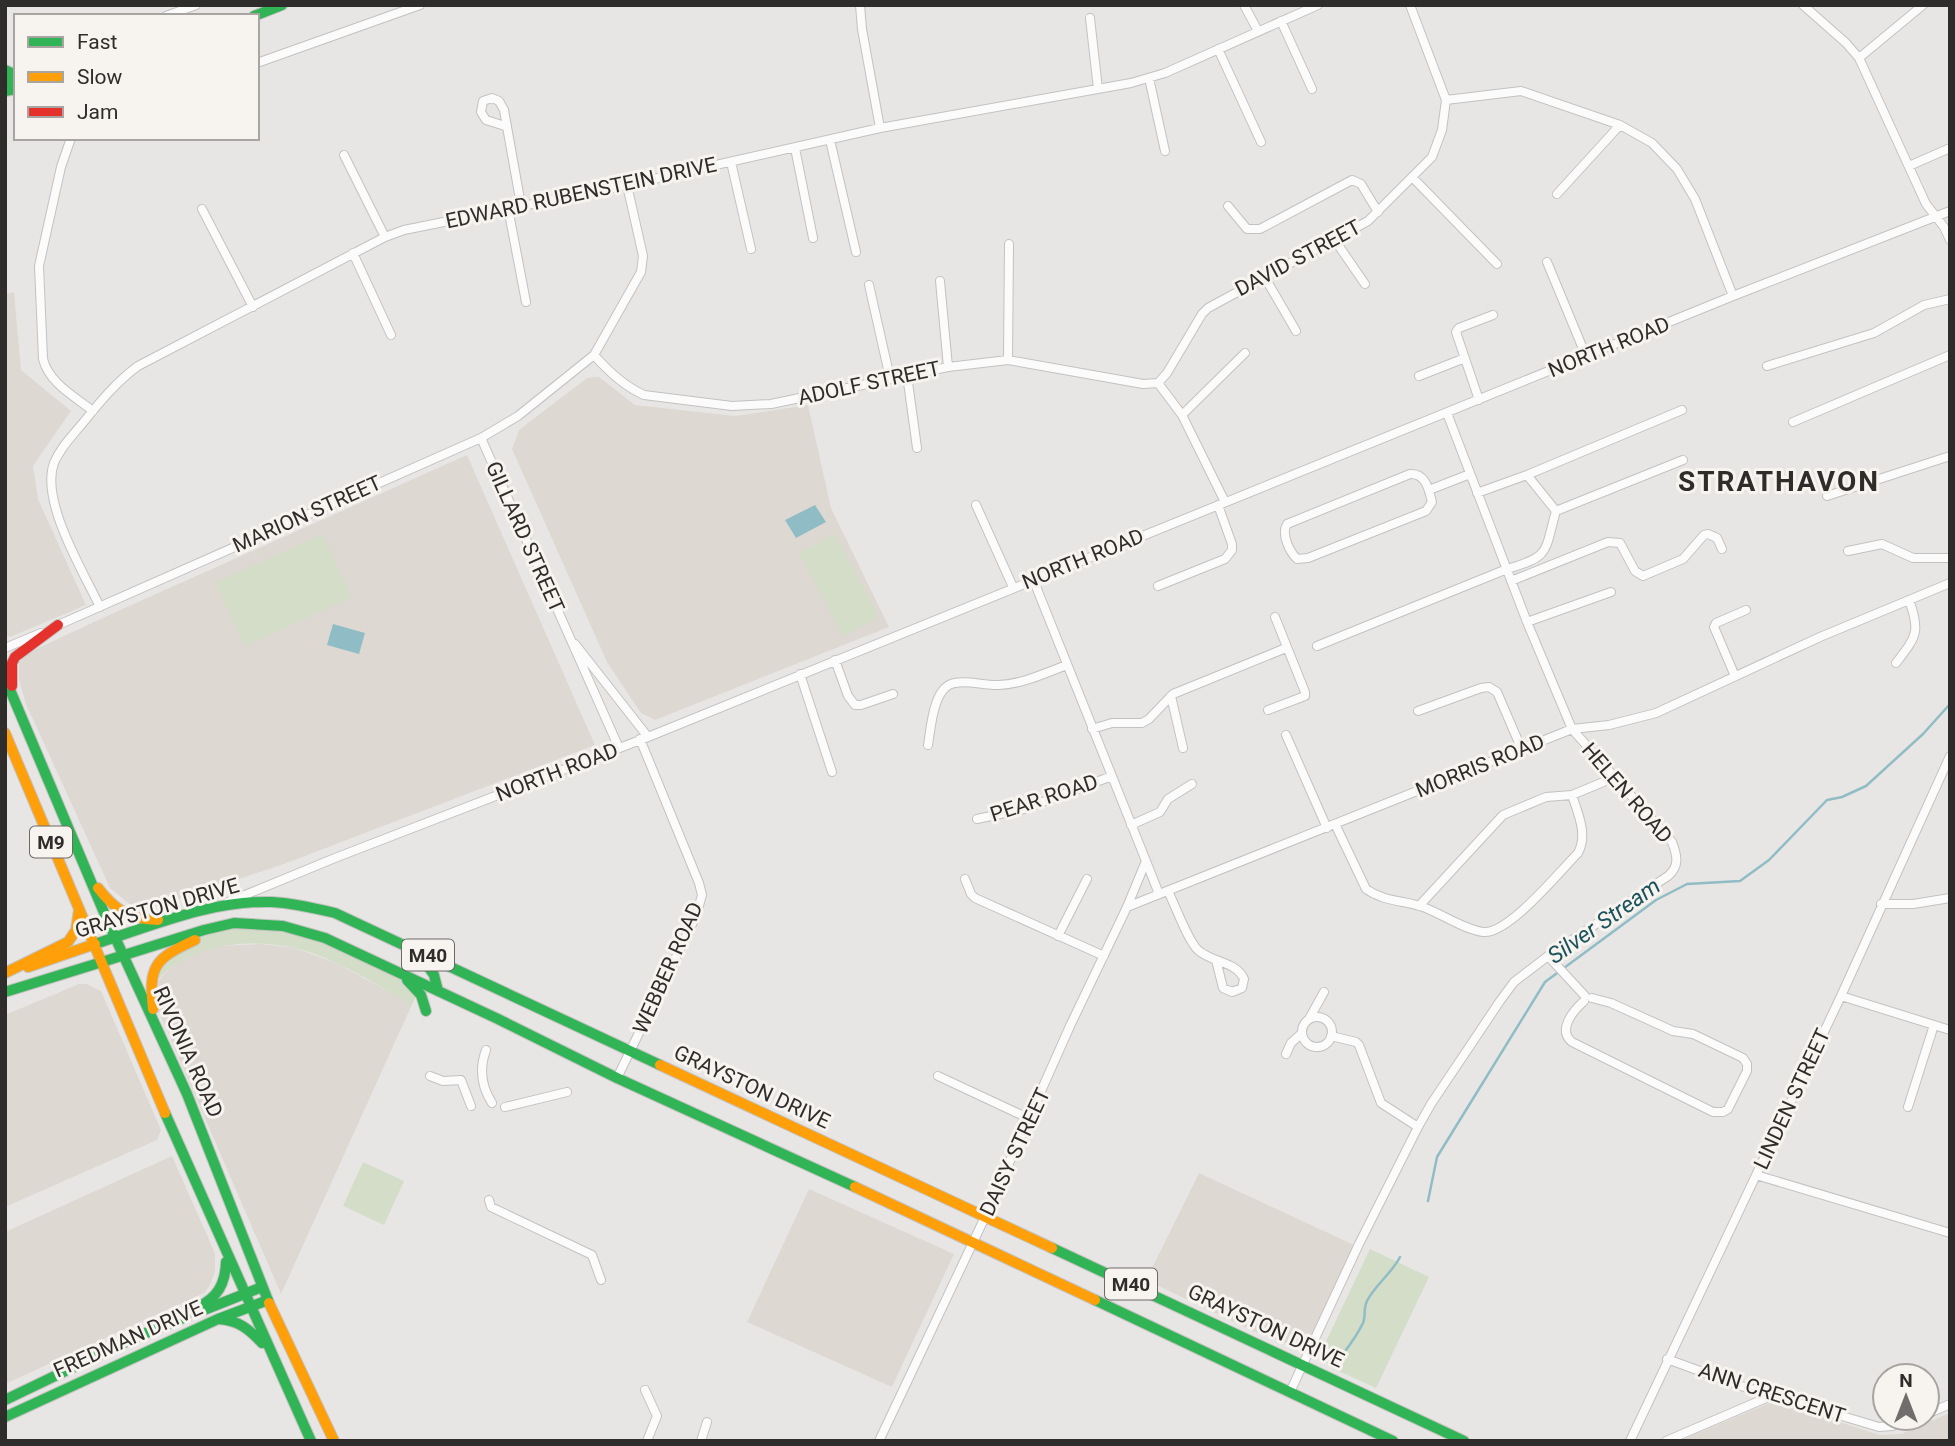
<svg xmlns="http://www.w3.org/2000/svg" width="1955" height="1446" font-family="Roboto,sans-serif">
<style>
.built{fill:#ded8d2}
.green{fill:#d3ddc8}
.water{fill:#90bdc5}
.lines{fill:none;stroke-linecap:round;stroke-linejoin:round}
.stream{stroke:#90bdc5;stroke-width:2.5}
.street-casing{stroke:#c3c2c0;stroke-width:10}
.fast-casing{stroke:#c3c2c0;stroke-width:12}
.slow-casing{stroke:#c3c2c0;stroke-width:12}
.jam-casing{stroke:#c3c2c0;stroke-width:12}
.street{stroke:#fcfbfb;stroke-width:8}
.fast{stroke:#30b455;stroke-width:10}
.slow{stroke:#ff9f0a;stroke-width:10}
.jam{stroke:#e5322d;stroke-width:10}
.labels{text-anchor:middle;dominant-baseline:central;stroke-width:6;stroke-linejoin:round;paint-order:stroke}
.shield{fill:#f7f3ef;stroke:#6b6866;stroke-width:2}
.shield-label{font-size:19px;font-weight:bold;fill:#2f2d2c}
.street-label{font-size:21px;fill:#2f2d2c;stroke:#f7f3ef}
.water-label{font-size:23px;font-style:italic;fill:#1b535c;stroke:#f7f3ef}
.district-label{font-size:28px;font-weight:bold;letter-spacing:2px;fill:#2f2c29;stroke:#f7f3ef}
</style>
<rect width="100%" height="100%" fill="#e8e6e4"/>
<path class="built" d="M14 292 21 370 71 411 33 466 38 499 86 605 10 637 5 636V294Z
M599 377 635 405 735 416 808 405 831 508 889 627 655 720 641 713 607 662 512 449 519 430 587 378Z
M467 455 595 745 284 864 139 912 110 888 26 704 19 680V662L32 651 109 615Z
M260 944 295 948 336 963 408 1002 410 1009 281 1294 159 1012 157 983 164 974 181 960 200 951 221 946Z
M79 984H87L101 991 161 1130 157 1140 5 1207V1015Z
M172 1156 215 1253V1272L209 1287 204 1293 5 1384V1232Z
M1199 1173 1354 1245 1309 1342 1302 1346H1294L1253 1331 1146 1280Z
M809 1189 954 1254 892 1387 747 1322Z
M1774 1401 1880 1435 1901 1434 1950 1413V1441H1679Z"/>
<path class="green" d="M323 534 352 597 245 646 215 583Z
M835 534 879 617 843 636 799 553Z
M235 925 282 927 423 981 410 1009 407 1002C372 982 335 958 295 948 255 939 203 942 171 968 165 972 158 978 157 984 156 992 159 1003 159 1011L152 1012 148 983 175 947Z
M363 1162 404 1181 384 1225 343 1206Z
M1370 1249 1429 1277 1376 1388 1328 1366 1322 1350Z"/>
<path class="water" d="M815 505 826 522 796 538 785 520Z
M333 624 365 633 359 654 327 645Z"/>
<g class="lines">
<path class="stream" d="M1428 1201 1437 1157 1545 982 1656 900 1687 884 1740 881 1769 860 1827 800 1842 797 1866 786 1923 734 1950 704
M1335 1365C1345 1351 1356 1338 1363 1323 1366 1316 1363 1309 1367 1301 1375 1285 1392 1273 1400 1257"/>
<g class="street-casing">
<path id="street" d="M860 5 862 29 880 128
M1244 5 1258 31
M1803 5 1846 43 1859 58 1926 204 1944 227 1950 240
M166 16 196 5
M1090 18 1098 89
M1281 21 1312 89
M1218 49 1261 142
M1859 58 1923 5
M257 63 420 5
M1149 78 1165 151
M1446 100 1521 91 1620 125 1652 143 1677 169 1695 199 1733 296
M505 126 486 120 481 112 483 101 492 98 499 101 504 110 521 205
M71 138 61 167 39 266 43 359C49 383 74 396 93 411
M830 140 856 252
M795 148 813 238
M344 155 385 237
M731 162 751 249
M1909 166 1950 148
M1413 178 1497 264
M1557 194 1620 125
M1228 206 1247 229H1260L1352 180 1361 184 1378 212
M508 208 526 302
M202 209 253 307
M1334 239 1365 284
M353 253 391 335
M1547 262 1586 356
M1264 276 1296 331
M940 281 948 367
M869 285 890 378
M594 355C608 371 624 386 644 395L732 406 771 404 948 367 1008 360 1143 384 1158 383
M1008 360 1009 244
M1767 366 1874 333 1924 305 1950 299
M907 375 917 448
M1419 376 1465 358
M1479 400 1456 332 1459 328 1493 315
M1182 415 1245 353
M1793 422 1950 355
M481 438 619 748
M1410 474C1426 473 1429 490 1432 502L1426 511 1308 558 1297 559C1289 551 1281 534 1287 524Z
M1527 475 1556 511
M1429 490 1470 474
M1477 493 1527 475 1682 410
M1827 496 1950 456
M1225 502 1182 415 1158 383 1167 373 1202 314 1208 308 1368 221 1432 157 1442 130 1446 100 1410 5
M976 505 1013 587
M1556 511 1683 460
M1848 551 1882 544 1913 558H1950
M1511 581 1608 542 1620 543 1635 571 1643 576 1683 559 1704 535 1708 534 1717 538 1722 549
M1158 586 1225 559 1232 550V544L1218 505
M100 607C83 571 40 501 54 463 60 448 72 436 82 424 99 403 116 382 138 366L385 237 404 230 627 185 880 128 1131 83 1165 73 1318 5
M1527 622 1611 592
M56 626 481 438 518 416 594 355 641 272 643 256 627 185
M575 644 648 737
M1317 646 1507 569C1551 556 1544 553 1556 511
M5 648 41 633
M835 660 848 696 855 705H861L893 694
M1896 663C1916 637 1921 632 1909 600
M800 674 832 772
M1735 676 1714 627 1716 623 1746 610
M1171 696 1183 748
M1268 710 1305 696V692L1275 617
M1418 711 1481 688 1489 687 1497 692 1522 750
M1092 729 1112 723H1142L1149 719 1173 694 1286 648
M1286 735 1327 828
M928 745C931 728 933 686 955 683 969 680 985 686 999 685 1023 684 1045 673 1067 665
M977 819 1024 809 1112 776
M1335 824 1366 889C1384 902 1403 900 1423 907 1442 914 1463 929 1483 932 1508 935 1560 871 1578 853 1588 834 1578 814 1572 795
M1131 825 1160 812 1168 799 1192 784
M1146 861 1159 894
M965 879 971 894 975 898 1104 956
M1168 891C1175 905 1188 941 1198 950 1212 963 1236 961 1244 979L1242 988 1232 992 1223 988 1216 960
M228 902 335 858 648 737 1733 296 1950 211
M1881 904H1913L1950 898
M1419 906 1503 815 1546 797 1572 795 1613 778
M1127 907 1572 729 1609 725 1656 713 1820 637 1950 583
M1058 936 1087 879
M1548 956 1585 996
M1841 996 1950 1030
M1584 1001C1573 1011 1557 1030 1572 1042L1713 1112H1723L1728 1109 1747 1071V1064L1743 1058 1693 1034 1673 1031 1611 1003 1592 998
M1302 1032a15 15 0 1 1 30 0a15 15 0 1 1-30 0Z
M1309 1019 1324 992
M1331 1036 1356 1042 1359 1045 1381 1103 1418 1127
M486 1050C479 1069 481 1086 492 1103
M1286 1054 1291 1043 1302 1033
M430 1076 443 1081 461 1080 471 1106
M938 1076 1030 1119
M617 1078 696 916 702 895 699 883 640 739
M505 1107 567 1092
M1908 1107 1934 1025
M1756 1175 1950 1233
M489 1200 491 1207 592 1255 601 1280
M1667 1359 1741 1386 1879 1427 1892 1426 1918 1418
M645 1390 657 1416 647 1441
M1290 1392 1359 1244 1418 1127 1431 1104 1500 1001 1514 982 1548 956 1668 876C1680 866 1677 855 1672 842L1572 729 1527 622 1447 413
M1927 1414 1950 1404
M701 1441 707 1422
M879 1441 985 1217 1070 1026 1127 907 1146 861 1033 579
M1630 1441 1841 996 1950 756
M1666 1441 1773 1395"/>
</g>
<g class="fast-casing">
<path id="fast" d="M254 16 282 5
M5 70 16 75
M5 81H16
M5 91 16 89
M5 678 108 922 187 1094 269 1303
M95 944C152 926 211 900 272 902 293 903 314 908 335 913L660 1065
M418 952 434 975 438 991
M102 962 204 930 234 923 283 926 325 938 498 1019 617 1078 855 1187
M407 980 421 995 426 1011
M5 992 102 962
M165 1113 311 1441
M1052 1248 1464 1441
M1095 1300 1393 1441
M199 1312 262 1287
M218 1319C238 1320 249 1329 262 1343
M173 1322C201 1304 225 1301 226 1262
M5 1400 136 1337 181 1319
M5 1417 218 1319 268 1300"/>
</g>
<g class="slow-casing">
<path id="slow" d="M5 733 165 1113
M98 888C115 910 130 920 158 920
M28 967 95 944
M5 973 68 942 76 930 79 910
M153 1009C148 965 156 958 195 940
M660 1065 1052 1248
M855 1187 1095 1300
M269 1303 334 1441"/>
</g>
<g class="jam-casing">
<path id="jam" d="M12 686V663L15 657 58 625"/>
</g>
<use href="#street" class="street"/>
<use href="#fast" class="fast"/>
<use href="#slow" class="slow"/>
<use href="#jam" class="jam"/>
</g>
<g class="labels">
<g class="shield">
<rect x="30" y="826.5" width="42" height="31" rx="5"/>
<rect x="402" y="939.5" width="52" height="31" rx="5"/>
<rect x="1105" y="1268.5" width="52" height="31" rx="5"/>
</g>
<g class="shield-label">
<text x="51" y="842">M9</text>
<text x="428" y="955">M40</text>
<text x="1131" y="1284">M40</text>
</g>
<g class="street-label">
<text transform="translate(581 193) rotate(-12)">EDWARD RUBENSTEIN DRIVE</text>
<text transform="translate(1298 258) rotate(-28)">DAVID STREET</text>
<text transform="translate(1609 347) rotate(-22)">NORTH ROAD</text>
<text transform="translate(869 383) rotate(-12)">ADOLF STREET</text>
<text transform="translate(307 514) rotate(-24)">MARION STREET</text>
<text transform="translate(525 537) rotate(66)">GILLARD STREET</text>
<text transform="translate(1083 559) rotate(-22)">NORTH ROAD</text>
<text transform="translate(1480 766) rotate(-22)">MORRIS ROAD</text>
<text transform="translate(557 772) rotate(-21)">NORTH ROAD</text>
<text transform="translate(1627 793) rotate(49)">HELEN ROAD</text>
<text transform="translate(1044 798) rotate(-18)">PEAR ROAD</text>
<text transform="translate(157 908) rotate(-16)">GRAYSTON DRIVE</text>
<text transform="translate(668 968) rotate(-66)">WEBBER ROAD</text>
<text transform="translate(188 1052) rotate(66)">RIVONIA ROAD</text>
<text transform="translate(752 1087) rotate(25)">GRAYSTON DRIVE</text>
<text transform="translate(1792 1099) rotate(-65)">LINDEN STREET</text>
<text transform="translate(1015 1152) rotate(-65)">DAISY STREET</text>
<text transform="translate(1266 1326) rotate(25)">GRAYSTON DRIVE</text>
<text transform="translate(128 1339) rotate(-24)">FREDMAN DRIVE</text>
<text transform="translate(1772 1393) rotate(18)">ANN CRESCENT</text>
</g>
<g class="water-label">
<text transform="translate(1604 921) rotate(-35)">Silver Stream</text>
</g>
<g class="district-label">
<text x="1779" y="481">STRATHAVON</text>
</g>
</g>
<rect width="1955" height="1446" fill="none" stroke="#2f2d2c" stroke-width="14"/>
<rect x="14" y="14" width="245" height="126" fill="#f7f3ef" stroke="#a7a4a1" stroke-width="2"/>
<rect x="28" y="37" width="35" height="10" fill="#30b455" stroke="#a7a4a1" stroke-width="2"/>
<text x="77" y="49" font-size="21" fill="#2f2d2c">Fast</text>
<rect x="28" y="72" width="35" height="10" fill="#ff9f0a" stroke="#a7a4a1" stroke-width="2"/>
<text x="77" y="84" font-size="21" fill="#2f2d2c">Slow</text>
<rect x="28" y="107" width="35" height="10" fill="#e5322d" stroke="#a7a4a1" stroke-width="2"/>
<text x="77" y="119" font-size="21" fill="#2f2d2c">Jam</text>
<g transform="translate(1906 1397)"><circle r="33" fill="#f7f3ef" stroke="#a7a4a1" stroke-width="2"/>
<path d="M0-5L12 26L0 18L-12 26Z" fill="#706e6c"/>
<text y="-10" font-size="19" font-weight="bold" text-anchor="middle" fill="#2f2d2c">N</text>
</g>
</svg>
